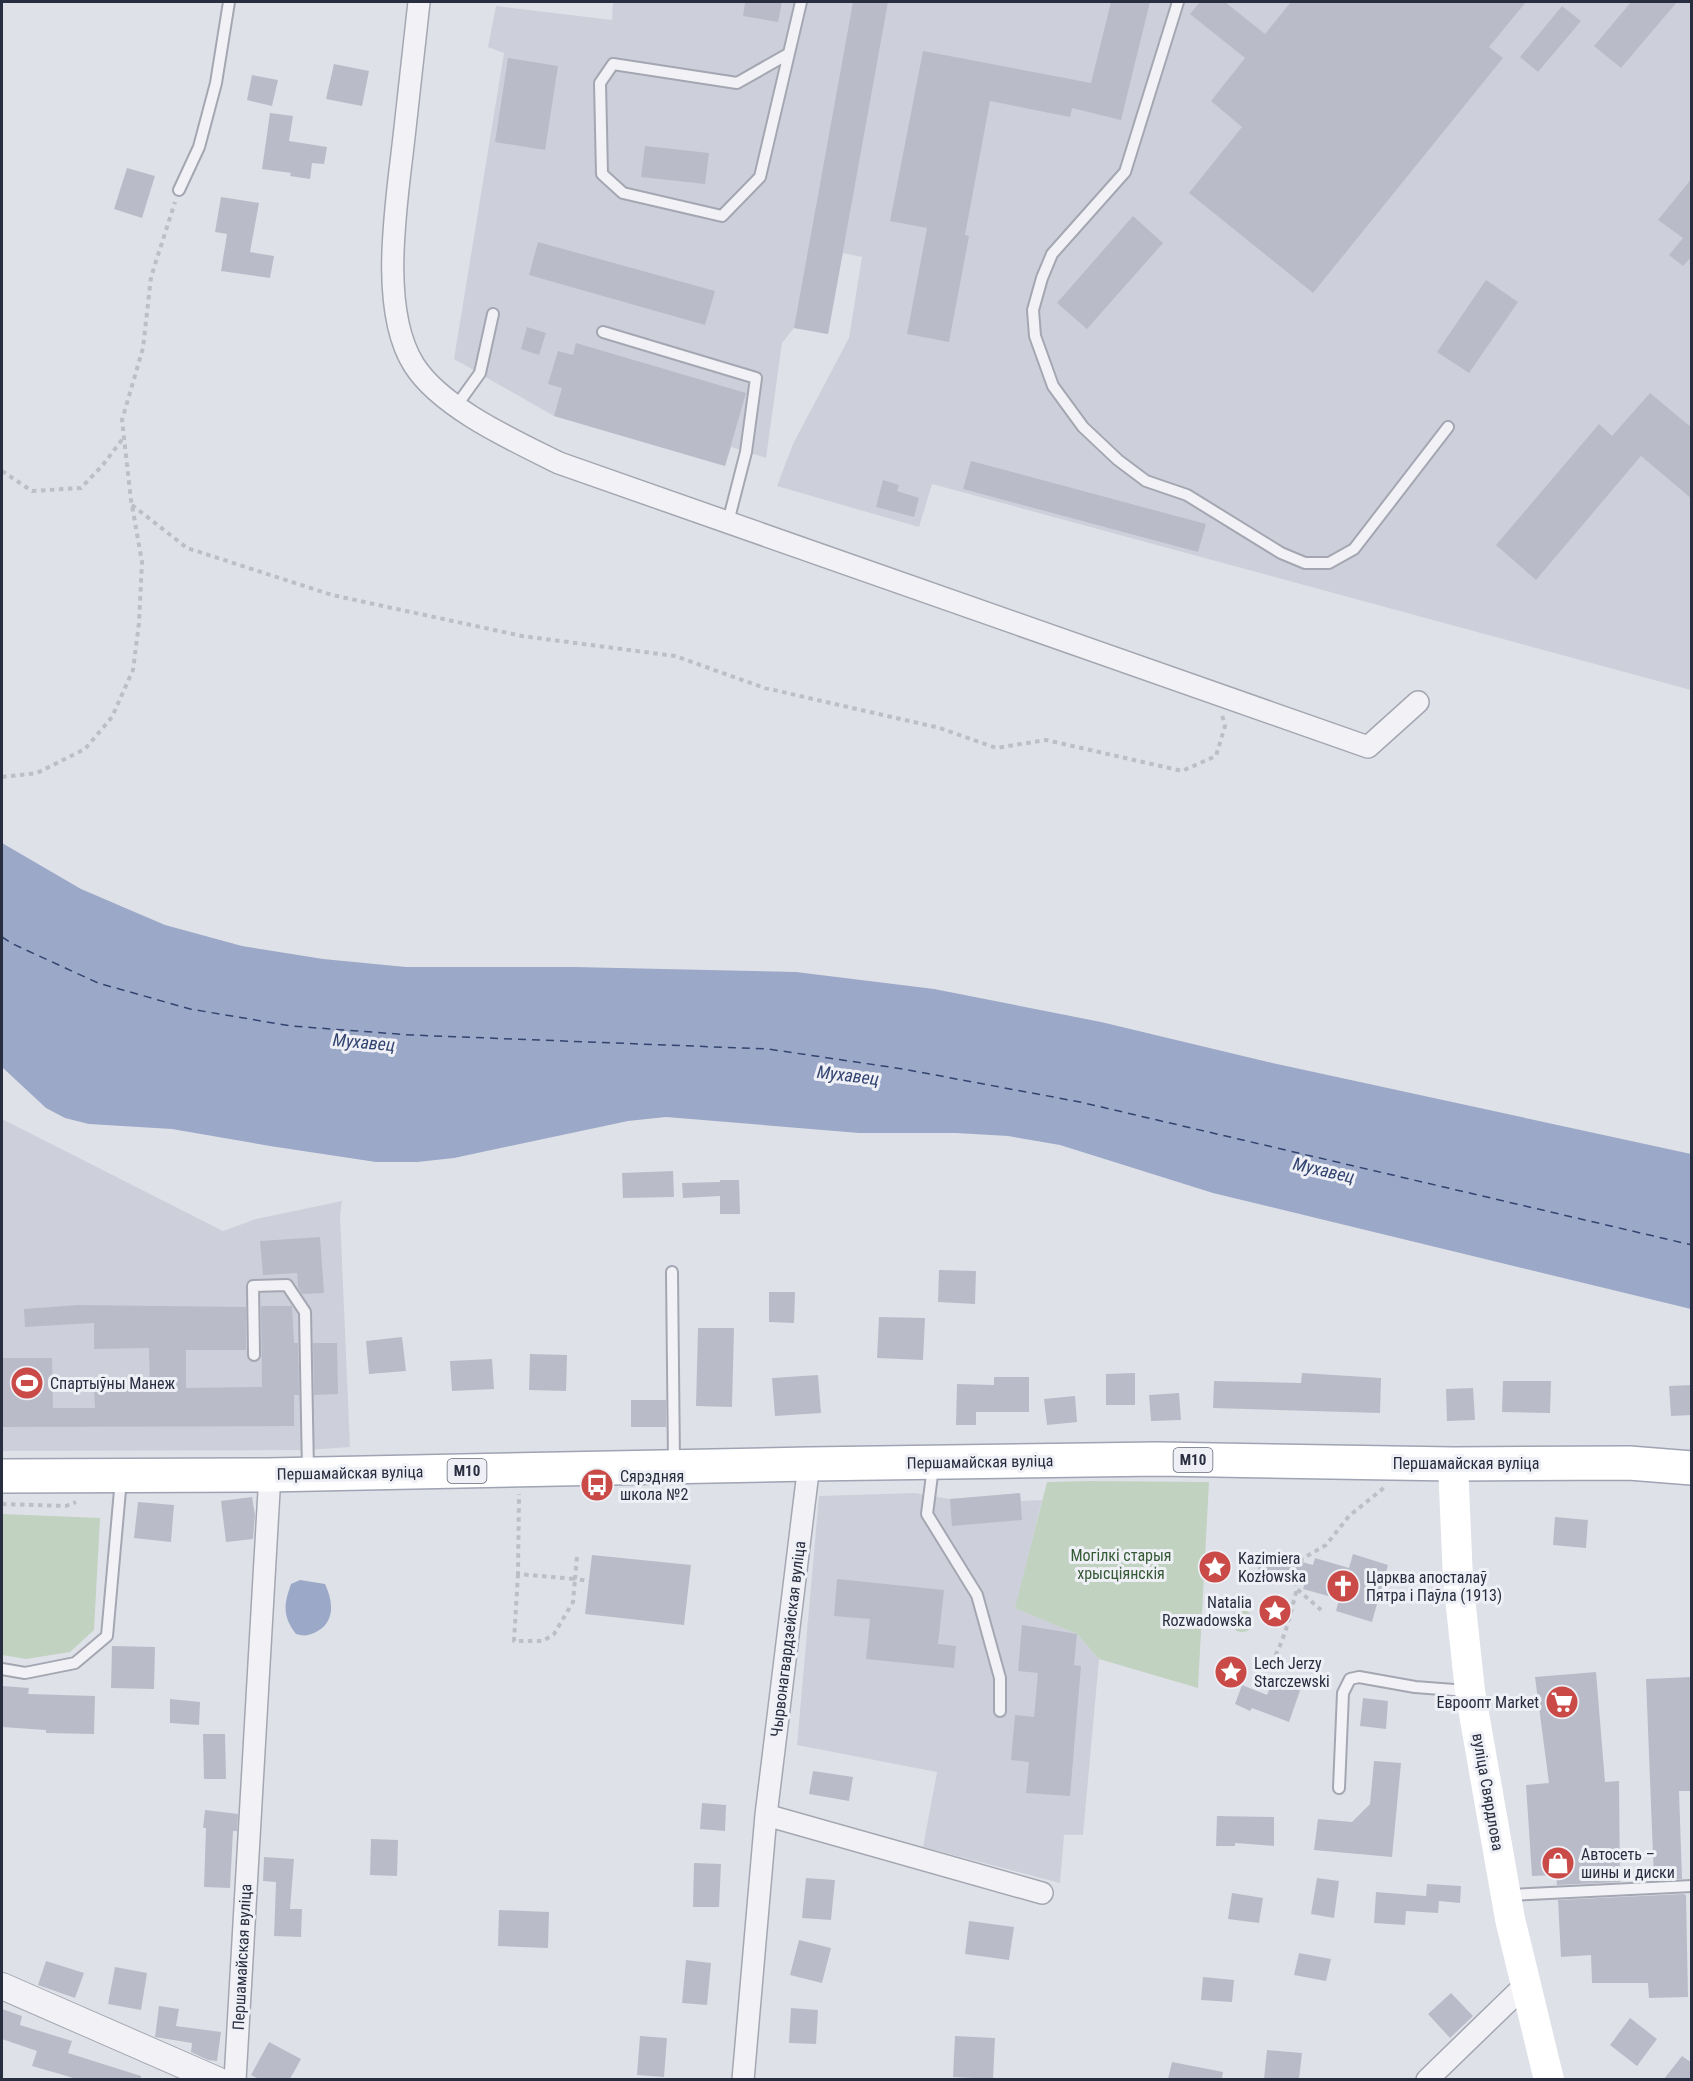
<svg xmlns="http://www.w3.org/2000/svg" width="1693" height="2081" font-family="'Roboto Condensed',sans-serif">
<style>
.built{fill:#cdd0da}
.green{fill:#c2d2c0}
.water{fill:#9ba8c7}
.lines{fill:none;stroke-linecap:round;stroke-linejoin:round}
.ferry{stroke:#344471;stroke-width:1.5;stroke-dasharray:8 6;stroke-linecap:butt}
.building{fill:#b9bcc8}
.service-casing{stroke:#a4a7b2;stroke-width:14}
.minor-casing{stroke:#a4a7b2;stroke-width:24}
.tertiary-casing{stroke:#a4a7b2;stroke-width:28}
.primary-casing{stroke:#9fa3b3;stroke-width:36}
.path{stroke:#bdbfc6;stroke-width:4;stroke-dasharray:4.5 4.5;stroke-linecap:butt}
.service{stroke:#f2f2f6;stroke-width:10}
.minor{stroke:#f2f2f6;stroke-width:21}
.tertiary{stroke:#f2f2f6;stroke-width:26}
.secondary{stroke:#fff;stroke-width:30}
.primary{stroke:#fff;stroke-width:33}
.labels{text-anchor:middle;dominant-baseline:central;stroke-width:6;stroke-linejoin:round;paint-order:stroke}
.shield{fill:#eef0f6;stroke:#636876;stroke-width:1.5}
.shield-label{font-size:15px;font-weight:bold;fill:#282d3f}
.poi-label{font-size:16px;fill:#282d3f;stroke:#eef0f6;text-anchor:start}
.street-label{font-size:16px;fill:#282d3f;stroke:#eef0f6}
.park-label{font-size:16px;fill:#365a36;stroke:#eef0f6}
.water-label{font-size:18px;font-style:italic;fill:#344471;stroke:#eef0f6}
</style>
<rect width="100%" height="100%" fill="#dfe1e8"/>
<path class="built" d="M613 2H1691V690L932 484 919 527 777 486 793 444 849 338 862 257 843 253 828 334 794 328 782 343 766 458 731 447 725 466 554 416 454 359 504 53 488 47 496 6 612 20Z
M2 1119 223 1231 256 1219 342 1201 340 1215 350 1447 307 1450 2 1451Z
M915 1493 950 1499 1020 1493 1021 1501 1042 1500 1016 1608 1077 1634 1099 1659 1083 1835H1064L1060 1883 923 1847 937 1772 797 1745 819 1496Z"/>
<path class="green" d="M1089 1481 1209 1482 1198 1688 1099 1659 1077 1634 1015 1608 1047 1482Z
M2 1514 100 1518 94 1630 70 1652 26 1659 2 1655Z
M1231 1621a11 11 0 1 1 22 0a11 11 0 1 1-22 0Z"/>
<path class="water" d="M2 843 81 889 165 925 242 946 323 959 406 967H574L796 972 934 989 1101 1022 1268 1062 1691 1154V1309L1213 1193 1060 1145 1008 1136 956 1133H859L666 1117 628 1121 454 1158 417 1162H376L270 1146 172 1129 89 1124 65 1118 46 1108 2 1067Z
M300 1580 325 1584C334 1603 335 1624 314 1633 307 1636 303 1636 296 1634 282 1616 284 1604 291 1584Z"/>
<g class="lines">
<path class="ferry" d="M2 937 13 944 98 983 190 1009 291 1026 411 1035 768 1049 903 1069 1080 1102 1692 1245"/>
</g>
<path class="building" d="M745 2H782L778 22 743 16Z
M853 2H888L828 334 794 328Z
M1111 2H1150L1121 120 1072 108 1070 117 990 101 965 235 969 236 949 342 907 334 927 228 890 221 923 51 1091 83Z
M1200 2H1225L1265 34 1291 2H1526L1489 47 1503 58 1313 293 1189 193 1242 127 1211 101 1245 58 1190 14Z
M1631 2H1677L1621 68 1594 46Z
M1562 6 1581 21 1538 72 1520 57Z
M508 58 558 66 545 150 495 142Z
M334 64 369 71 362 106 326 99Z
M252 75 278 80 272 106 247 100Z
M270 113 293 116 289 141 327 147 324 164 312 163 310 179 290 176 291 173 262 169Z
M645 146 709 153 705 184 641 177Z
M127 168 155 176 142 218 114 209Z
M1692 178V256L1683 266 1669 255 1683 238 1658 220Z
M221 197 259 203 250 252 274 256 270 278 221 271 227 234 215 232Z
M1133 216 1163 243 1087 329 1057 303Z
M538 242 715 291 705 325 529 275Z
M1486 280 1518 302 1469 373 1437 352Z
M527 327 546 333 539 355 521 349Z
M576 343 746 393 725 466 554 416 562 388 548 384 558 351 573 355Z
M1650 393 1692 428V499L1641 456 1536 580 1496 545 1599 424 1612 436Z
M971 461 1206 524 1198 552 963 489Z
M883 480 899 485 897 491 919 498 914 517 876 507Z
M673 1171 674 1197 623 1198 622 1173Z
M720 1180H739L740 1214H720V1196L683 1198 682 1183 720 1182Z
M320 1237 324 1293 302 1294 298 1287 297 1273 263 1275 260 1241Z
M939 1270 976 1271 975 1304 938 1302Z
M769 1292H795L794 1323 769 1322Z
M78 1305 246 1307V1350H186V1388L262 1387 261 1306H292L294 1343H298L299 1395H294V1426L2 1427V1358H52L53 1408H95L94 1389H150L149 1348 94 1349V1323L25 1327 24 1309Z
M879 1317 925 1318 923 1360 877 1358Z
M698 1328H734L732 1407 696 1406Z
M402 1337 406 1371 369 1374 366 1341Z
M313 1343H337L338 1394 314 1395Z
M530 1354 567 1355 566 1391 529 1390Z
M492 1359 494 1389 452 1391 450 1361Z
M1135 1373V1405H1106V1374Z
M1302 1373 1381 1378 1380 1413 1213 1408 1214 1381 1301 1383Z
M818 1375 821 1413 775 1416 772 1378Z
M994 1377H1029V1412H976V1425H956L957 1384 994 1385Z
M1503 1381H1551L1550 1413 1502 1412Z
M1692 1385V1415L1671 1416 1669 1386Z
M1473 1388 1475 1420 1447 1421 1446 1389Z
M1179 1393 1181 1420 1151 1421 1149 1395Z
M1075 1396 1077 1422 1047 1425 1044 1399Z
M631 1400H666V1427H631Z
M1020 1493 1022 1520 952 1526 950 1499Z
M252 1497 255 1515 253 1539 226 1542 221 1501Z
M138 1502 174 1505 171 1542 134 1538Z
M1555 1517 1588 1520 1586 1548 1553 1545Z
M1263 1551 1313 1565 1315 1558 1349 1568 1353 1554 1388 1565 1372 1622 1336 1611 1339 1599 1303 1589 1305 1583 1258 1569Z
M592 1555 691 1565 684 1625 585 1614Z
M837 1579 944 1590 938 1644 956 1646 954 1668 866 1659 870 1619 834 1616Z
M1022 1625 1077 1634 1074 1665 1081 1666 1070 1796 1026 1793 1029 1762 1011 1760 1015 1715 1034 1717 1038 1673 1018 1671Z
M112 1646 155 1647 154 1689 111 1688Z
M1596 1672 1605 1782 1619 1781 1620 1882 1557 1885 1556 1875 1532 1876 1526 1785 1549 1783 1535 1677Z
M1275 1675 1302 1685 1289 1722 1252 1708 1250 1711 1235 1704 1242 1685 1267 1695Z
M1692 1677V1791H1679L1682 1879 1654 1880 1646 1679Z
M2 1686 29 1688 28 1694 95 1696 94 1734 46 1733V1730L2 1727Z
M1363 1698 1388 1701 1386 1729 1360 1726Z
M170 1699 200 1702 199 1725 170 1723Z
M203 1734H225L226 1779H204Z
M1374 1761 1401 1763 1392 1857 1314 1850 1318 1819 1352 1822 1370 1804Z
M813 1771 853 1777 849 1801 809 1794Z
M702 1803 726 1805 725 1831 700 1829Z
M205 1810 238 1814 237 1831H233L230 1888 204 1887 206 1828H203Z
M1217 1816 1274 1817V1846L1235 1843V1846H1216Z
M371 1839 398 1840 397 1876 370 1875Z
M264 1857 294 1859 290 1909H302L301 1937 274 1936 276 1882 263 1881Z
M694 1863 721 1864 719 1907H693Z
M806 1878 835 1880 831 1920 802 1918Z
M1317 1878 1339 1881 1334 1918 1311 1914Z
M1427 1884 1461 1886 1460 1903 1439 1901 1438 1913 1406 1911 1405 1925 1374 1923 1376 1892 1426 1896Z
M1232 1893 1263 1898 1259 1923 1228 1919Z
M1683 1894 1686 1895 1688 1997 1649 1998 1648 1983H1592L1591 1955 1561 1957 1558 1900Z
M499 1910 549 1912 548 1948 498 1946Z
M969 1921 1014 1927 1009 1960 965 1954Z
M799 1940 831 1948 822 1983 790 1975Z
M1299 1953 1331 1959 1326 1981 1294 1975Z
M686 1960 711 1963 707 2005 682 2003Z
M46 1961 84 1973 75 1998 38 1985Z
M115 1967 147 1973 141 2010 108 2004Z
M1203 1977 1234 1980 1232 2002 1201 2000Z
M1451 1993 1473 2016 1450 2038 1428 2014Z
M159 2006 179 2009 176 2026 221 2032 217 2061 208 2060 191 2052 192 2043 155 2037Z
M791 2008 818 2010 816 2044 789 2043Z
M2 2009 22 2016 20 2025 72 2041 68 2053 141 2076V2079H77L32 2066 37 2051 2 2039Z
M1630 2018 1657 2039 1637 2066 1610 2045Z
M640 2036 667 2038 664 2077 637 2075Z
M955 2036 995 2038 993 2079 953 2077Z
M269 2042 301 2059 290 2079H259L251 2075Z
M1267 2050 1302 2053 1299 2079H1264Z
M1682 2056 1692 2063V2079H1664Z
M1172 2062 1223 2072 1222 2079H1168Z"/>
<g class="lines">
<g class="service-casing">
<path id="service" d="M1178 2 1125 172 1052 254 1042 278 1033 310 1035 336 1053 386 1083 427 1118 460 1146 481 1187 495 1281 553 1305 563H1329L1354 549 1448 427
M788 54 737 83 613 64 600 83 602 174 623 193 722 216 760 177 801 2
M179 190 199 147 216 83 229 2
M603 332 756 378 746 452 728 522
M457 405 480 373 493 314
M672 1272 674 1463
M254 1355 253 1286 287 1285 305 1312 308 1471
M933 1467 927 1514 977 1595 1000 1678V1711
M2 1669 25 1673 75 1663 107 1636 121 1479
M1339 1788 1343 1693 1350 1679 1359 1677 1415 1687 1467 1691
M1509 1895 1692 1886"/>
</g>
<g class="minor-casing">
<path id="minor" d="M419 2C414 47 409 92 404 137 397 201 378 308 414 365 441 408 515 441 559 463L1368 747 1418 702
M766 1815 1042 1893
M235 2080 269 1491 268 1475
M743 2080 766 1815 809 1464
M1427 2080 1526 1984"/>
</g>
<g class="tertiary-casing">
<path id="tertiary" d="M2 1986 217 2080"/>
</g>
<g class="primary-casing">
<path id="primary" d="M2 1476 268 1475 809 1464 1158 1459 1453 1464 1629 1463 1692 1468"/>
</g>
<path class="path" d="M2 471 32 491 81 488 102 466 124 437
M132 505 187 548 332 595 522 636 675 656 765 688 940 728 996 748 1046 740 1182 771 1216 756 1225 726 1222 715
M2 777 37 773 85 749 112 717 133 670 139 623 142 562 131 500 122 420 143 348 151 277 175 202
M2 1504 66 1506 76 1502
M577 1557 575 1579 589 1581
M1301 1562 1302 1559 1326 1545 1349 1516 1385 1487
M518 1574 514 1641H543L554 1634 573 1602 575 1579 518 1574 519 1494
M1295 1581 1297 1589 1321 1610
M1261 1678C1283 1650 1288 1622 1297 1589"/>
<use href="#service" class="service"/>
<use href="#minor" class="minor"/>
<use href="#tertiary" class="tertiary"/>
<path class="secondary" d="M1453 1464 1458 1579 1470 1691 1510 1919 1549 2080"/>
<use href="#primary" class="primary"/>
</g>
<defs>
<g id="stadium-disc" transform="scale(1.725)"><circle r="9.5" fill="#ca4a47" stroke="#eef0f6"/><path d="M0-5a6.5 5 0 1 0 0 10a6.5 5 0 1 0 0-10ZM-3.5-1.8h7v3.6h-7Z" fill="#fff"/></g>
<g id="bus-disc" transform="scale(1.725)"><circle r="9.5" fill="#ca4a47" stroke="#eef0f6"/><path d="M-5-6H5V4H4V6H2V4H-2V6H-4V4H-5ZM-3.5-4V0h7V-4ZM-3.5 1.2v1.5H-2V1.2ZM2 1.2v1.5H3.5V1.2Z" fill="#fff"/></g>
<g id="sight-disc" transform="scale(1.725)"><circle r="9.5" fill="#ca4a47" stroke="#eef0f6"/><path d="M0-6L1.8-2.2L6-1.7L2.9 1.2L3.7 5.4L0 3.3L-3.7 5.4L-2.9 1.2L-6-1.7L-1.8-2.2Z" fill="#fff"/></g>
<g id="church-disc" transform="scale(1.725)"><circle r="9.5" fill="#ca4a47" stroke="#eef0f6"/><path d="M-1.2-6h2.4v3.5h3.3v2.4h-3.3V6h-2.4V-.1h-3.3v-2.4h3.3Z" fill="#fff"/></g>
<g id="supermarket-disc" transform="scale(1.725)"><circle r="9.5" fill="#ca4a47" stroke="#eef0f6"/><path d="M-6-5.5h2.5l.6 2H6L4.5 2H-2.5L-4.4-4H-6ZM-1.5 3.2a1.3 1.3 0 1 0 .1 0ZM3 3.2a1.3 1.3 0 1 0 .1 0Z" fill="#fff"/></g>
<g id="shop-disc" transform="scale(1.725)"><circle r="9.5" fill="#ca4a47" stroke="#eef0f6"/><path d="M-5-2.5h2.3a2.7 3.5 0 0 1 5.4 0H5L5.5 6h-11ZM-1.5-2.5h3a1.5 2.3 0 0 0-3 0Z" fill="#fff"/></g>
</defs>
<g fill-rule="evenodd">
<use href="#stadium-disc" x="27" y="1383"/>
<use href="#bus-disc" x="597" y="1485"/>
<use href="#sight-disc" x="1215" y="1567"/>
<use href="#church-disc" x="1343" y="1586"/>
<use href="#sight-disc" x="1275" y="1611"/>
<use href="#sight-disc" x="1231" y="1672"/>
<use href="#supermarket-disc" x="1562" y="1702"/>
<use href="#shop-disc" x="1558" y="1863"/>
</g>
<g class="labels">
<g class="shield">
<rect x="1173.5" y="1448" width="39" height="24" rx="4.5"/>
<rect x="447.5" y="1459" width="39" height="24" rx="4.5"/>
</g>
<g class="shield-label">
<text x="1193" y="1460">М10</text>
<text x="467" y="1471">М10</text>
</g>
<g class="poi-label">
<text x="50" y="1383">Спартыўны Манеж</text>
<text x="620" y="1476">Сярэдняя<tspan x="620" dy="18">школа №2</tspan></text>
<text x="1238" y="1558">Kazimiera<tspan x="1238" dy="18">Kozłowska</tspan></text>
<text x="1366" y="1577">Царква апосталаў<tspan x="1366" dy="18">Пятра і Паўла (1913)</tspan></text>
<text x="1252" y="1602" text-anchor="end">Natalia<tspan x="1252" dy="18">Rozwadowska</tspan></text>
<text x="1254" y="1663">Lech Jerzy<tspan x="1254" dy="18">Starczewski</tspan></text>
<text x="1539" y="1702" text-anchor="end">Евроопт Market</text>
<text x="1581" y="1854">Автосеть –<tspan x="1581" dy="18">шины и диски</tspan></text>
</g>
<g class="street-label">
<text transform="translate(980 1462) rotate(-1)">Першамайская вуліца</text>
<text x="1466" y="1463">Першамайская вуліца</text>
<text transform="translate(350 1473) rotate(-1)">Першамайская вуліца</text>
<text transform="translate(788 1639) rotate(-83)">Чырвонагвардзейская вуліца</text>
<text transform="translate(1488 1792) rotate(80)">вуліца Свярдлова</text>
<text transform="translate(242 1957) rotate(-87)">Першамайская вуліца</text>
</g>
<g class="park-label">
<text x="1121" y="1555">Могілкі старыя<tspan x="1121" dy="18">хрысціянскія</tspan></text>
</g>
<g class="water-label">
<text transform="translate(364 1042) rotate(5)">Мухавец</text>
<text transform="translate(848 1075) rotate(7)">Мухавец</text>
<text transform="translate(1324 1170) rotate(13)">Мухавец</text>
</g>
</g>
<rect width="1693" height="2081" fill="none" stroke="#282d3f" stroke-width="6"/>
</svg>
